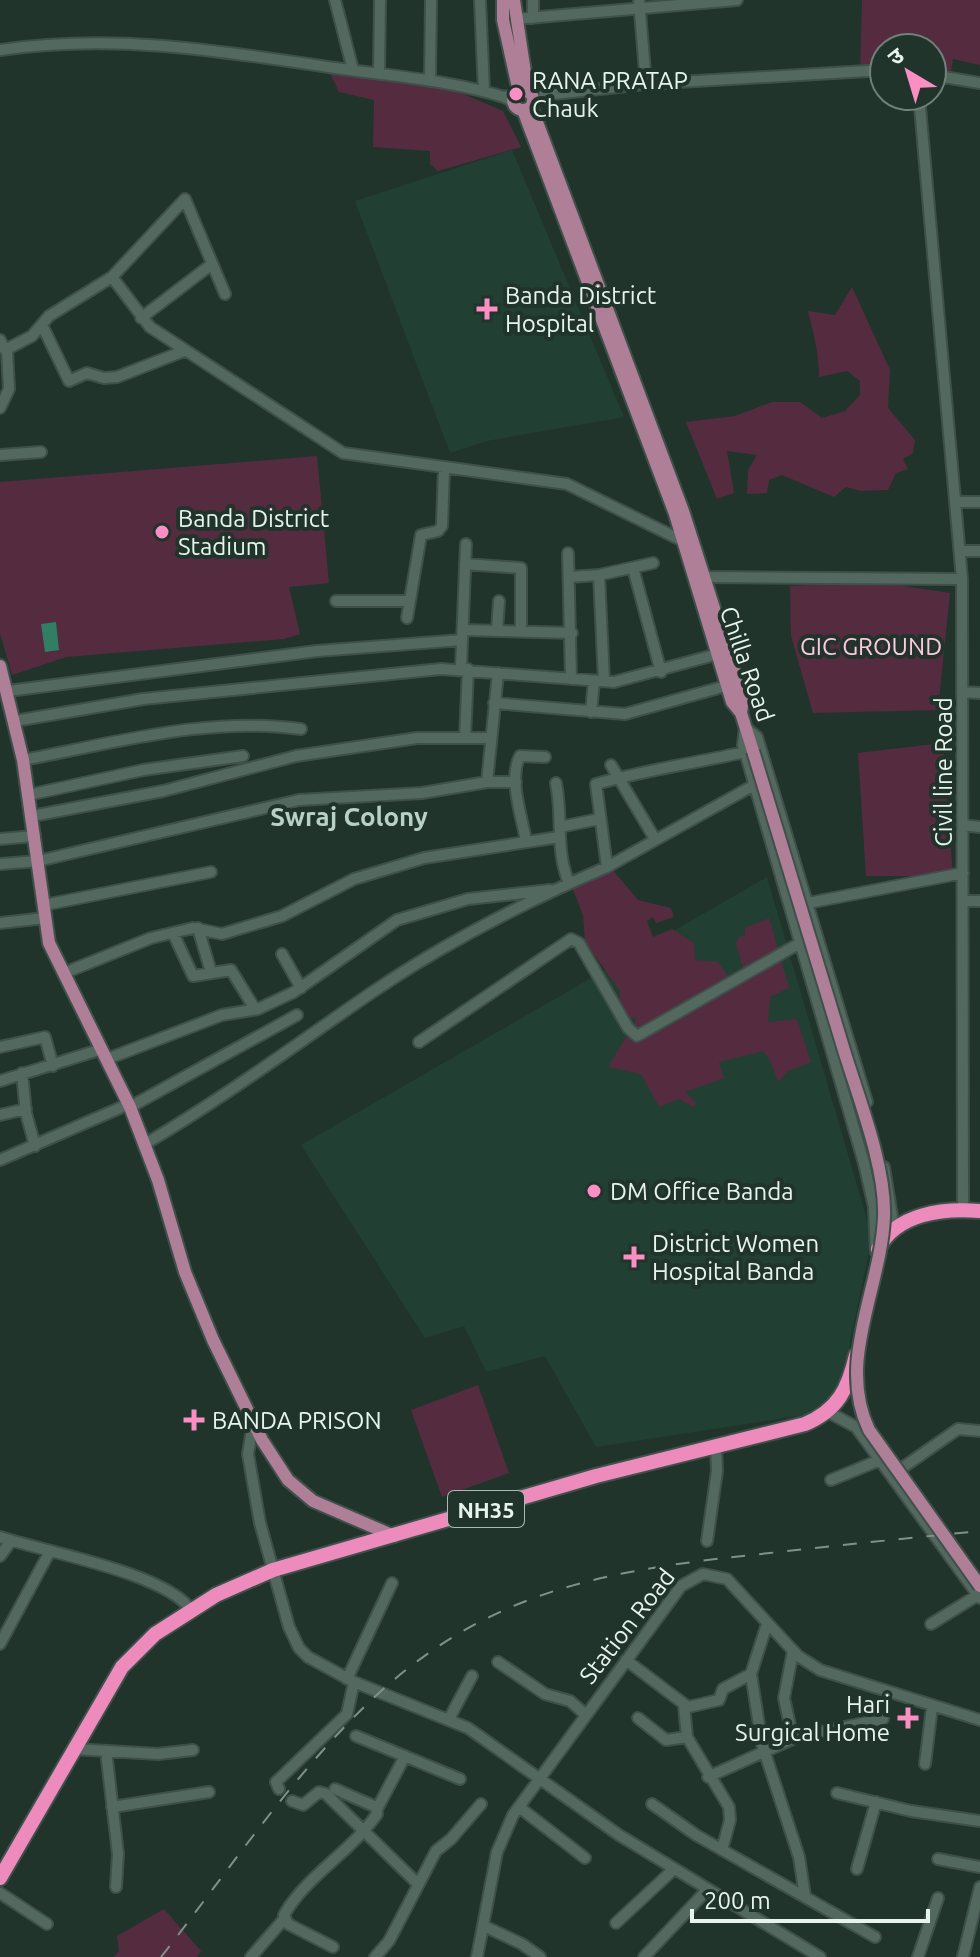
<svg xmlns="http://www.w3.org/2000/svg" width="980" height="1957" font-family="Ubuntu,'Noto Sans Devanagari',sans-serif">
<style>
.built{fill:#223f34}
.green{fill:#552b40}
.water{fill:#327e64}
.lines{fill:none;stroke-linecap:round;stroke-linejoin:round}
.minor-casing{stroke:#3e5049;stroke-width:14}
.major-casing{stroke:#3e5049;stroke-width:16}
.highway-casing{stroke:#3e5049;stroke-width:18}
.minor{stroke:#536960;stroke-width:10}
.major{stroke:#af7e97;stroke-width:12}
.highway{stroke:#ed8cbc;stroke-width:14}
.rail{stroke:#81918a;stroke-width:2;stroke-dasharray:14 14;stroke-linecap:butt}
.major-bridge-casing{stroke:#3e5049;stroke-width:16;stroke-linecap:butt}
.major-bridge{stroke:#af7e97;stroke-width:12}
.poi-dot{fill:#fb8fc4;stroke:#20342c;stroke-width:3}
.labels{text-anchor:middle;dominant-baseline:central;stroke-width:8;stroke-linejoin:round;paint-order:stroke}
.shield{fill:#20342c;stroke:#abbab4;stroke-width:2}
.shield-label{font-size:22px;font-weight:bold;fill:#e7f4ee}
.poi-label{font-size:24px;fill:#e7f4ee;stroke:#20342c;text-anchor:start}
.park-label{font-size:24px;fill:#ffc8e0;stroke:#20342c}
.street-label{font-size:24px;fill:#e7f4ee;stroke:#20342c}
.neighbourhood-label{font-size:26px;font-weight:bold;fill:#b8d1c7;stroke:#20342c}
</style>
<rect width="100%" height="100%" fill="#20342c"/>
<path class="built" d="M512 150 624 417 487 441 450 453 355 201Z
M767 877 872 1237 840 1392 804 1415 596 1447 545 1356 486 1372 464 1326 425 1338 301 1145Z"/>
<path class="green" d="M862 0H980V65L953 59 949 81 932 79V48H884V75L860 73Z
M329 71 451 84 454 90 503 111 521 147 438 171 430 164V151L373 147 374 100 339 92Z
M852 287 890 370 888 408 915 440 913 453 903 459 908 469 896 473 888 490 861 491 846 487 834 497 782 475 769 480 767 493 747 494 748 470 757 455 727 451 734 493 717 499 686 422 735 416 772 402H800L822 418 845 411 860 395V381L847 371 819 377C819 354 814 335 808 311L835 315Z
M317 456 329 583 289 587 300 634 284 639 66 657 12 675 0 633V482Z
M877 582 950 593 938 710 813 713 791 636 790 586Z
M943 743 953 876H866L858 753Z
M611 868 638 900 671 908 674 917 656 923 653 917 647 921 653 937 672 929 694 943 695 960 718 962 732 982 746 978 736 943 739 937 745 935V928L769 918 789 988 770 997 768 1022 797 1019 811 1062 788 1071 778 1082 769 1058 763 1051 719 1062 724 1078 685 1092 696 1103 694 1107 679 1099 659 1107 641 1074 608 1067 637 1019 619 1016 620 991 585 942 583 915 572 887Z
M478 1385 509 1473 442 1497 411 1410Z
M164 1909 201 1951 197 1957H114L119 1951 117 1936Z"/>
<path class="water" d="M56 622 59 650 45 652 41 624Z"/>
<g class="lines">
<g class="minor-casing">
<path id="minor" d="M335 0 353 70
M480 0 484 91
M533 0V18
M639 0 646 84
M516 19 737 0
M0 50C114 33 222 51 335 68 391 76 449 80 504 97
M379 74 380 0
M932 75 980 83
M430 81 431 0
M544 95 646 84 884 70
M919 96 962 579 963 1210
M514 102 504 97 515 95
M112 277 150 327 343 453 567 484 683 541
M141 318 212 264
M42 325 69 381 87 373 104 378 117 377 184 351
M0 340 5 350 32 336 49 316 112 277 185 199 225 294
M0 408 9 389 7 351
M0 455 41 452
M956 502H980
M961 551H980
M568 553 571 679
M465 564 521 568V632
M633 568 661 672
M599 575 604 681
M570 577 599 575 653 563
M700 577 962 579
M336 601H410
M407 618 421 535 438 531 442 526 444 468
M463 630 572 633
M497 631 499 601
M461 668 466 544
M8 691 317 651 462 640
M962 692 980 693
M494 703 625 714 726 686
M591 712 594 681
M15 721 143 699 441 669 614 682 718 654
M465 738 468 669
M23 760C114 743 209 716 301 729
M611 765 655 839
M487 782 498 673
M556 783C563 818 555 850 569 883
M28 795 143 770 243 756
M32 816 163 791 296 756 417 738H490
M963 825 980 827
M560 827 599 819
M0 839 35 836
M526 841C522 817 508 778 520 756L545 757
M0 864 38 861 299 800 422 793 487 782H516
M607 867 756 784
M963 901H980
M808 903 963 873
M44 905 211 872
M0 923 45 918
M198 928 211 972
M173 933 193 976 231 970 255 1009
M282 954 301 988
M64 973 151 938 193 928 222 934 282 916 354 879 424 858 559 837
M419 1042 571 939 579 943 628 1028 637 1036 800 943
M0 1047 45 1037 53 1066
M107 1059 222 1015 258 1009 294 992 397 920 468 899 550 890
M22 1073 26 1113 35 1146
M0 1081 102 1049
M867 1102 757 737 745 727 743 745 864 1163 874 1207 876 1252
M130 1107 297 1015
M0 1115 26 1109
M145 1144C225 1097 298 1043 374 991 446 942 527 901 607 867L596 784C645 770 695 763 745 752
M0 1160 129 1104
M884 1167 894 1229
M828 1412 856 1427 980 1598
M253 1423 248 1454 260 1523 289 1627 299 1648 308 1657 354 1682 468 1728 619 1835 820 1957
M892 1475 958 1429 980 1431
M831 1480 880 1460
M0 1537C45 1552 166 1573 191 1610
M707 1541 717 1471 716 1447
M0 1556 11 1541
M767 1624 751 1674 762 1744 799 1857 805 1896
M931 1624 978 1595
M0 1644 49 1553
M626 1660 688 1707 719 1700 723 1689 751 1674
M498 1662 545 1694 570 1701 586 1715
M347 1679 392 1583
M684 1706 687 1737 729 1807 730 1820 722 1850
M638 1718 666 1740 687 1737
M449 1719 472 1676
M356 1736 460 1779
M793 1739 784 1698 793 1651
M74 1749 158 1754 193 1750
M106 1751 118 1854 116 1887
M925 1764 932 1707
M708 1777 797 1737 883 1719
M279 1789 276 1782 347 1714 354 1682
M837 1793 911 1811 980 1821
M292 1801 303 1805 319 1792 326 1794 418 1884
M652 1804 696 1835 875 1937
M112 1807 209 1792
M519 1807 585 1858
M377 1809 405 1756
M938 1859 980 1867
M857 1869 876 1802
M0 1893 47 1924
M616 1923 674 1869
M486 1927 522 1944 540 1957
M333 1947 288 1924 284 1915C307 1875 351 1852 377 1814L376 1807 335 1789
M251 1957 284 1919
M375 1957 389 1941 436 1851 451 1839 481 1804
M477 1957 497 1852 513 1815 681 1586 703 1574 727 1579 798 1656 820 1670 980 1720
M644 1957 707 1890
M918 1957 938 1898
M963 1957 980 1887"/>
</g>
<g class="major-casing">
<path id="major" d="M503 0V20L519 92
M514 0 528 92
M513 100a10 10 0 1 1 20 0a10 10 0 1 1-20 0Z
M531 106 683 511 743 699 741 713
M523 110 675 514 732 702 741 713 753 751
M0 666 23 760 49 943 130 1107 158 1180 185 1272 213 1340 262 1440 288 1480 313 1501 394 1536"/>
</g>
<g class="highway-casing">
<path id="highway" d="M878 1249C897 1213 943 1208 980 1211
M0 1878 122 1667 155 1634 216 1595 273 1570 596 1476 805 1424C838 1410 848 1389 856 1355"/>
</g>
<use href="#minor" class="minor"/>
<use href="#major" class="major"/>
<use href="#highway" class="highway"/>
<path class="rail" d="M161 1957C231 1868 296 1769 380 1692 498 1585 619 1569 770 1553 840 1545 910 1538 980 1531"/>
<g class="major-bridge-casing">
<path id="major-bridge" d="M753 751C783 850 813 948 843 1047 858 1097 886 1166 884 1217 881 1289 836 1361 869 1430L980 1586"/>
</g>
<use href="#major-bridge" class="major-bridge"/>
</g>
<g class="poi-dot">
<circle cx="516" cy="94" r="8"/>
<path d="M483 297h8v8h8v8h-8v8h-8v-8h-8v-8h8z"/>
<circle cx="162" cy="532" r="8"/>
<circle cx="594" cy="1191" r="8"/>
<path d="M630 1245h8v8h8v8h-8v8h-8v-8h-8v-8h8z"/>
<path d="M190 1408h8v8h8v8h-8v8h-8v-8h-8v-8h8z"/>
<path d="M904 1706h8v8h8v8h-8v8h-8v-8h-8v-8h8z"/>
</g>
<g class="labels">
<rect class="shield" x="448" y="1491" width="76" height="36" rx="6"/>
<g class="shield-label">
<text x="486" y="1509">NH35</text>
</g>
<g class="poi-label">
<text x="532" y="80">RANA PRATAP<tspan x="532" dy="28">Chauk</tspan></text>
<text x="505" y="295">Banda District<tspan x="505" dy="28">Hospital</tspan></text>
<text x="178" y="518">Banda District<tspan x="178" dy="28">Stadium</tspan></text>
<text x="610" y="1191">DM Office Banda</text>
<text x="652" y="1243">District Women<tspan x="652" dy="28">Hospital Banda</tspan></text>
<text x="212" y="1420">BANDA PRISON</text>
<text x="890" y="1704" text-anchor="end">Hari<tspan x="890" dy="28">Surgical Home</tspan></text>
</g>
<g class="park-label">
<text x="871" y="646">GIC GROUND</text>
</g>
<g class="street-label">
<text transform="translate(747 664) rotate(71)">Chilla Road</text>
<text transform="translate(943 772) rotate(-90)">Civil line Road</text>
<text transform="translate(627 1626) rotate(-52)">Station Road</text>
</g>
<g class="neighbourhood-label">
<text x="349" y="816">Swraj Colony</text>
</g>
</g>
<g transform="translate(908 72) rotate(322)"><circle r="38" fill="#20342c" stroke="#70817a" stroke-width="2"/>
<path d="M0-6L14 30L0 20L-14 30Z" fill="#fb8fc4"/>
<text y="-12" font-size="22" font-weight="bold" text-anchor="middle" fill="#e7f4ee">उ</text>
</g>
<path d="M692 1909v12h236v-12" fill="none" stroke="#e7f4ee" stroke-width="4"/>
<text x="704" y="1909" font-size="24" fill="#e7f4ee" stroke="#20342c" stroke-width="6" paint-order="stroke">200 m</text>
</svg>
